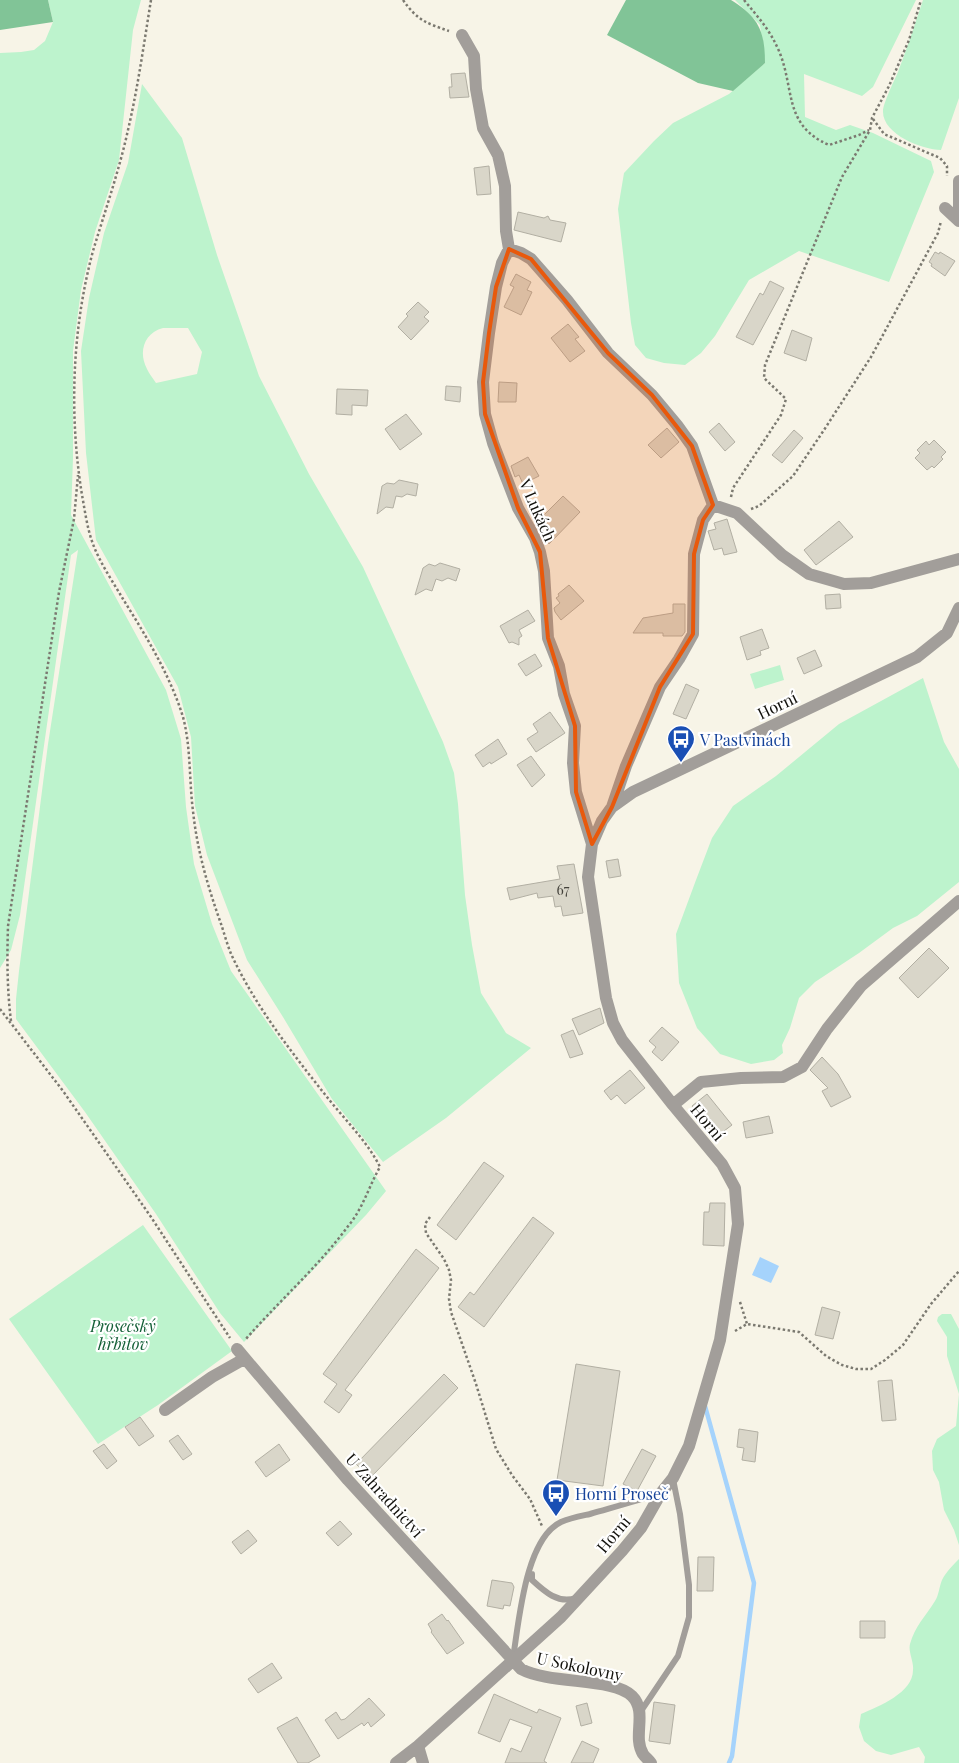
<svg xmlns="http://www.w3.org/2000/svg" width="959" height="1763" font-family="'Playfair Display',serif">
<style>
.green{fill:#bdf3cd;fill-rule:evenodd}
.forest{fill:#81c497}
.water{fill:#a5d3fc}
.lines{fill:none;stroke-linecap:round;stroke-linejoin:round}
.stream{stroke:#a5d3fc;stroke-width:4.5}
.building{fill:#d9d6c9;stroke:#b2afa3}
.path{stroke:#7b7970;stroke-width:2.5;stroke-dasharray:2.5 2.5;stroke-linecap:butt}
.service{stroke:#a29e9a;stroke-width:6}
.minor{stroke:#a29e9a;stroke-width:12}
.marked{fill:#e8590c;fill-opacity:0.2;stroke:#e8590c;stroke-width:4;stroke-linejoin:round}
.labels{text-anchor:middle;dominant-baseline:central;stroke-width:4.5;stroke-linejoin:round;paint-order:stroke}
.number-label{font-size:14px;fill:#44423b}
.street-label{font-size:16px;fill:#12110c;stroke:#fff}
.transit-label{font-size:16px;fill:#164399;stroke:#fff;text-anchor:start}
.park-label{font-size:16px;font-style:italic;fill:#146037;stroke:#fff}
</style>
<rect width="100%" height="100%" fill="#f7f4e7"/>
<path class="green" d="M48 0H141L133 30 119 160 95 232 81 290 73 351V458L71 515 166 690 181 739 186 807 194 864 212 924 231 971 386 1191 366 1215 244 1342 220 1313 156 1214 85 1112 16 1019V999L19 971 48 744 78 550 71 555 20 915 11 950 0 968V53L21 52 34 50 45 41 53 22Z
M735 0H916L873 87 862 96 804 74 805 117 836 130 850 125 873 133 931 161 934 172 889 282 799 251 749 280 715 336 701 353 685 365 664 363 646 358 635 345 631 323 618 209 624 173 654 141 673 123 729 94 765 63 760 25Z
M923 0H959V98L941 150C922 150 882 134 883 111 883 104 894 81 898 72 907 48 915 24 923 0Z
M142 84 182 138 217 255 259 376 309 474 363 567 443 742 454 773 458 804 465 895 472 945 481 993 506 1033 531 1048 446 1118 383 1162 332 1099 283 1017 247 960 207 855 195 806 191 737 178 687 96 540 86 453 81 351 89 298 104 233 128 163ZM163 328H188L202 352 197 374 156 383C153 378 149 374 147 369 138 352 144 333 163 328Z
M780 665 784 680 755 689 750 674Z
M923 678 944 742 959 769V882L917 916 893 928 859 953 815 982 799 998 790 1028 782 1045 783 1053 774 1060 751 1064 720 1054 697 1028 679 983 676 934 696 880 712 838 733 806 776 776 839 724Z
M143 1225 232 1351 158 1405 98 1444 9 1319Z
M942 1314H951L959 1329V1545L954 1530 944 1510 939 1482 933 1470 932 1451 937 1439 956 1426 959 1394 947 1356V1337L937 1321 938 1317Z
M959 1559V1763H924L925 1757 919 1747 891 1755 876 1751 864 1741 859 1727 861 1714C879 1706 913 1693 913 1670 914 1662 908 1652 910 1644 915 1626 925 1617 935 1601 939 1595 939 1587 942 1580 946 1572 953 1565 959 1559Z"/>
<path class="forest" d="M0 0H48L53 22 0 30Z
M626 0H731C759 17 765 32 765 63L733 91 698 83 607 35Z"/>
<path class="water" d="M760 1257 779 1266 771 1283 752 1275Z"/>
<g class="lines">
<path class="stream" d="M705 1406 754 1583 732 1756 729 1763"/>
</g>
<path class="building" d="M465 73 469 97 450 98 449 87H452L451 74Z
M489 166 491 194 477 195 474 168Z
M518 212 544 218 548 216 550 220 566 223 561 242 514 230Z
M935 252 939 254 940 252 955 261 945 276 931 266 932 264 929 262Z
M516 274 531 282 527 290 532 292 521 315 504 307 514 287 510 285Z
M770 281 784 288 753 345 736 337 760 293 763 295Z
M418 302 429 312 424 317 429 321 411 340 398 327 408 316 406 314Z
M568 324 579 337 575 339 585 351 570 362 551 338Z
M792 330 812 338 806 361 784 353Z
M499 382 517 383 516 402H498Z
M446 386 461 387 460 402 445 400Z
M337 389 368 390 367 406 352 405V415L336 414Z
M406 414 422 434 400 450 385 429Z
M719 423 735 442 725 451 709 432Z
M667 428 679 442 661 458 648 445Z
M794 430 803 438 782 463 772 455Z
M934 440 946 452 941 457 943 459 934 468 932 466 927 470 915 458 920 453 917 450 926 441 929 445Z
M528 457 539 476 523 484 519 475 515 477 511 466Z
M399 480 418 484 416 496 407 494 402 497 396 496 393 508 386 507 377 514 382 486 387 483 394 484Z
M563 496 580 512 549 544 544 538 536 523Z
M727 519 737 552 724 555 722 548 714 550 708 531 716 529 714 523Z
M839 521 853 537 816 565 804 550Z
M440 563 460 569 456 581 448 578 442 581 436 579 432 591 426 589 415 595 423 568 429 564 435 566Z
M569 585 584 601 561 620 555 612 554 608 560 603 556 598 559 596 558 594Z
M840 594 841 608 826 609 825 595Z
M673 604H685V632L682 636H663V633H633L643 618 673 613Z
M528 610 535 621 519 630 522 636 519 638V645L512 642 509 643 500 626Z
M762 629 769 648 760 651 761 655 747 660 740 637Z
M815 650 822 666 804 674 797 658Z
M535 654 542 666 526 676 518 664Z
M686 684 699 690 686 719 673 714Z
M550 712 565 733 536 752 527 739 538 732 533 724Z
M498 739 507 754 491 764 490 762 483 767 475 755Z
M531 756 545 775 532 787 517 765Z
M618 859 621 876 609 878 606 861Z
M574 864 583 913 563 916 561 906 555 907 553 896 538 898 537 893 510 900 507 888 560 879 557 866Z
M929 948 949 968 918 998 899 978Z
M600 1008 604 1023 579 1035 572 1019Z
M662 1027 679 1042 662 1061 652 1052 656 1047 649 1041Z
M573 1030 583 1054 570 1058 561 1035Z
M822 1057 838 1074 851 1097 831 1107 822 1091 828 1088 810 1070Z
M630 1070 645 1088 625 1104 617 1095 611 1100 604 1091Z
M707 1094 732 1125 716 1137 692 1106Z
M769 1116 773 1133 746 1138 743 1122Z
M484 1162 504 1176 456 1240 437 1225Z
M710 1203H725L724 1246 703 1245 704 1212H709Z
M533 1217 554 1233 484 1327 458 1307 470 1292 474 1295Z
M416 1249 439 1268 345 1390 352 1395 339 1413 324 1402 337 1384 323 1374Z
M822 1307 840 1312 833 1339 815 1335Z
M576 1364 620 1371 603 1486 557 1480Z
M444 1374 458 1388 370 1478 356 1464Z
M892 1380 896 1420 882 1421 878 1381Z
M140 1417 154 1436 139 1446 125 1427Z
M739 1429 758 1432 755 1462 742 1460 744 1448 737 1447Z
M178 1435 192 1454 183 1460 169 1441Z
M104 1444 117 1461 107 1469 93 1451Z
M279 1444 290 1460 266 1477 255 1462Z
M642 1449 656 1456 637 1491 623 1484Z
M340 1521 352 1534 338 1546 326 1533Z
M248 1530 257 1541 241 1554 232 1542Z
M698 1557H714L713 1591H697Z
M492 1580 512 1583 514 1587 510 1606 504 1605 503 1609 487 1606Z
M442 1614 447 1621 448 1620 464 1643 447 1654 431 1632 432 1631 428 1624Z
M860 1621H885V1638H860Z
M272 1663 282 1678 258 1693 248 1679Z
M494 1694 537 1713 539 1709 561 1718 544 1761 547 1763H505L511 1748 521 1752 532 1727 510 1719 500 1742 478 1733Z
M369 1698 385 1715 371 1727 368 1722 364 1726 362 1723 338 1739 325 1720 336 1712 341 1720 345 1719Z
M654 1702 675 1705 670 1744 649 1741Z
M587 1703 592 1723 581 1726 576 1706Z
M297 1717 320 1756 308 1763H298L277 1728Z
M582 1741 599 1749 593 1763H571Z"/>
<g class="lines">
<path class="path" d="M151 0C144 43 138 87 128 130 119 171 105 211 93 251 72 329 69 415 82 495 85 511 87 528 93 544 100 563 113 582 123 599 146 636 170 675 183 717 191 747 189 780 193 811 197 849 207 884 220 921 224 932 227 945 232 956 256 1007 292 1053 327 1097 345 1120 367 1141 380 1167 369 1186 363 1208 349 1225 318 1267 279 1301 245 1340
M403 0C418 21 426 23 449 31
M744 0C758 17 770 30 779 51 795 89 783 125 829 145L859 135 869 130
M873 119 884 134 940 158 947 166V176
M731 497 733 488 781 415 786 399 764 378 765 365 842 177 870 130 872 118 889 86 909 40 921 0
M751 509 759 506 793 476 824 430 871 357 938 233 941 221
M0 1009 63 1091 151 1217 230 1338
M11 1021C7 989 7 958 8 926L59 592 74 519 78 475
M430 1217 425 1224 426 1233 444 1259 449 1270 451 1280 449 1299 451 1312 476 1384 496 1449 512 1475 530 1499 542 1526
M740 1302 747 1324
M735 1331 747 1324 799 1332 826 1356 842 1365 856 1369H871L885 1360 903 1345 931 1304 959 1271"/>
<path class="service" d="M532 1574V1580C545 1592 558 1604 576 1598
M513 1658C519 1622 525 1539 561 1522 570 1518 581 1516 590 1514 614 1507 637 1501 660 1493
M641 1711 678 1656 689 1617V1585L680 1514 673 1479"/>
<path class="minor" d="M462 35 474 56 476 89 483 128 498 155 505 186 506 231 509 249 502 263 496 287 489 333 483 382 485 414 493 443 518 508 535 538 540 552 544 571 548 638 559 666 564 694 575 726 573 763 576 792 592 844
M959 181V210
M945 208 959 221
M509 249 521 253 531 259 567 300 608 353 652 395 677 425 692 446 713 505 737 513 782 555 809 574 844 584 871 583 959 559
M612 807 626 766 660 687 679 659 693 634 694 554 703 520 713 505
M673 1105 701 1082 741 1078 783 1077 802 1067 827 1029 861 986 959 901
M237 1349 348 1480 521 1669C551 1685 613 1677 632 1696 648 1712 632 1736 643 1754 645 1757 649 1760 651 1763
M165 1410 212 1377 244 1359
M418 1746 423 1763
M396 1763 418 1746 561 1617 622 1551 641 1528 661 1493 673 1478 689 1446 720 1340 738 1224 735 1188 722 1164 673 1105 622 1040 613 1023 606 998 588 877 592 844 602 821 612 807 633 792 917 657 947 633 959 608"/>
</g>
<path class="marked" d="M509 249 531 259 608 353 652 395 692 446 713 505 703 520 694 554 693 634 660 687 612 807 592 844 576 792 575 726 548 638 540 552 518 508 485 414 483 382 489 333 496 287Z"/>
<defs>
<g id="bus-pin" transform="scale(1.4375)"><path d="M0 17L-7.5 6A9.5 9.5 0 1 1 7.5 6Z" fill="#1a4fb4" stroke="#fff"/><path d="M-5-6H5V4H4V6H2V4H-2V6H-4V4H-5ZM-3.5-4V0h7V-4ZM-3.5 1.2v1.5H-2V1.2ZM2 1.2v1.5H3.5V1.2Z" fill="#fff"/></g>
</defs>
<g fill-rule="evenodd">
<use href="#bus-pin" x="681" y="739"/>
<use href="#bus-pin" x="556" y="1493"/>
</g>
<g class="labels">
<g class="number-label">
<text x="563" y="889">67</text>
</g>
<g class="street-label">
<text transform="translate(538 510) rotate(66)">V Lukách</text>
<text transform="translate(777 705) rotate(-26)">Horní</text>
<text transform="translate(708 1122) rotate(50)">Horní</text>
<text transform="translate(385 1495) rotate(48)">U Zahradnictví</text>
<text transform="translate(613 1534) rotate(-50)">Horní</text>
<text transform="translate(580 1666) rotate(12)">U Sokolovny</text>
</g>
<g class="transit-label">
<text x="700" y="739">V Pastvinách</text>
<text x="575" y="1493">Horní Proseč</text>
</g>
<g class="park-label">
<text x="123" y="1325">Prosečský<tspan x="123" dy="18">hřbitov</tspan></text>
</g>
</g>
</svg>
